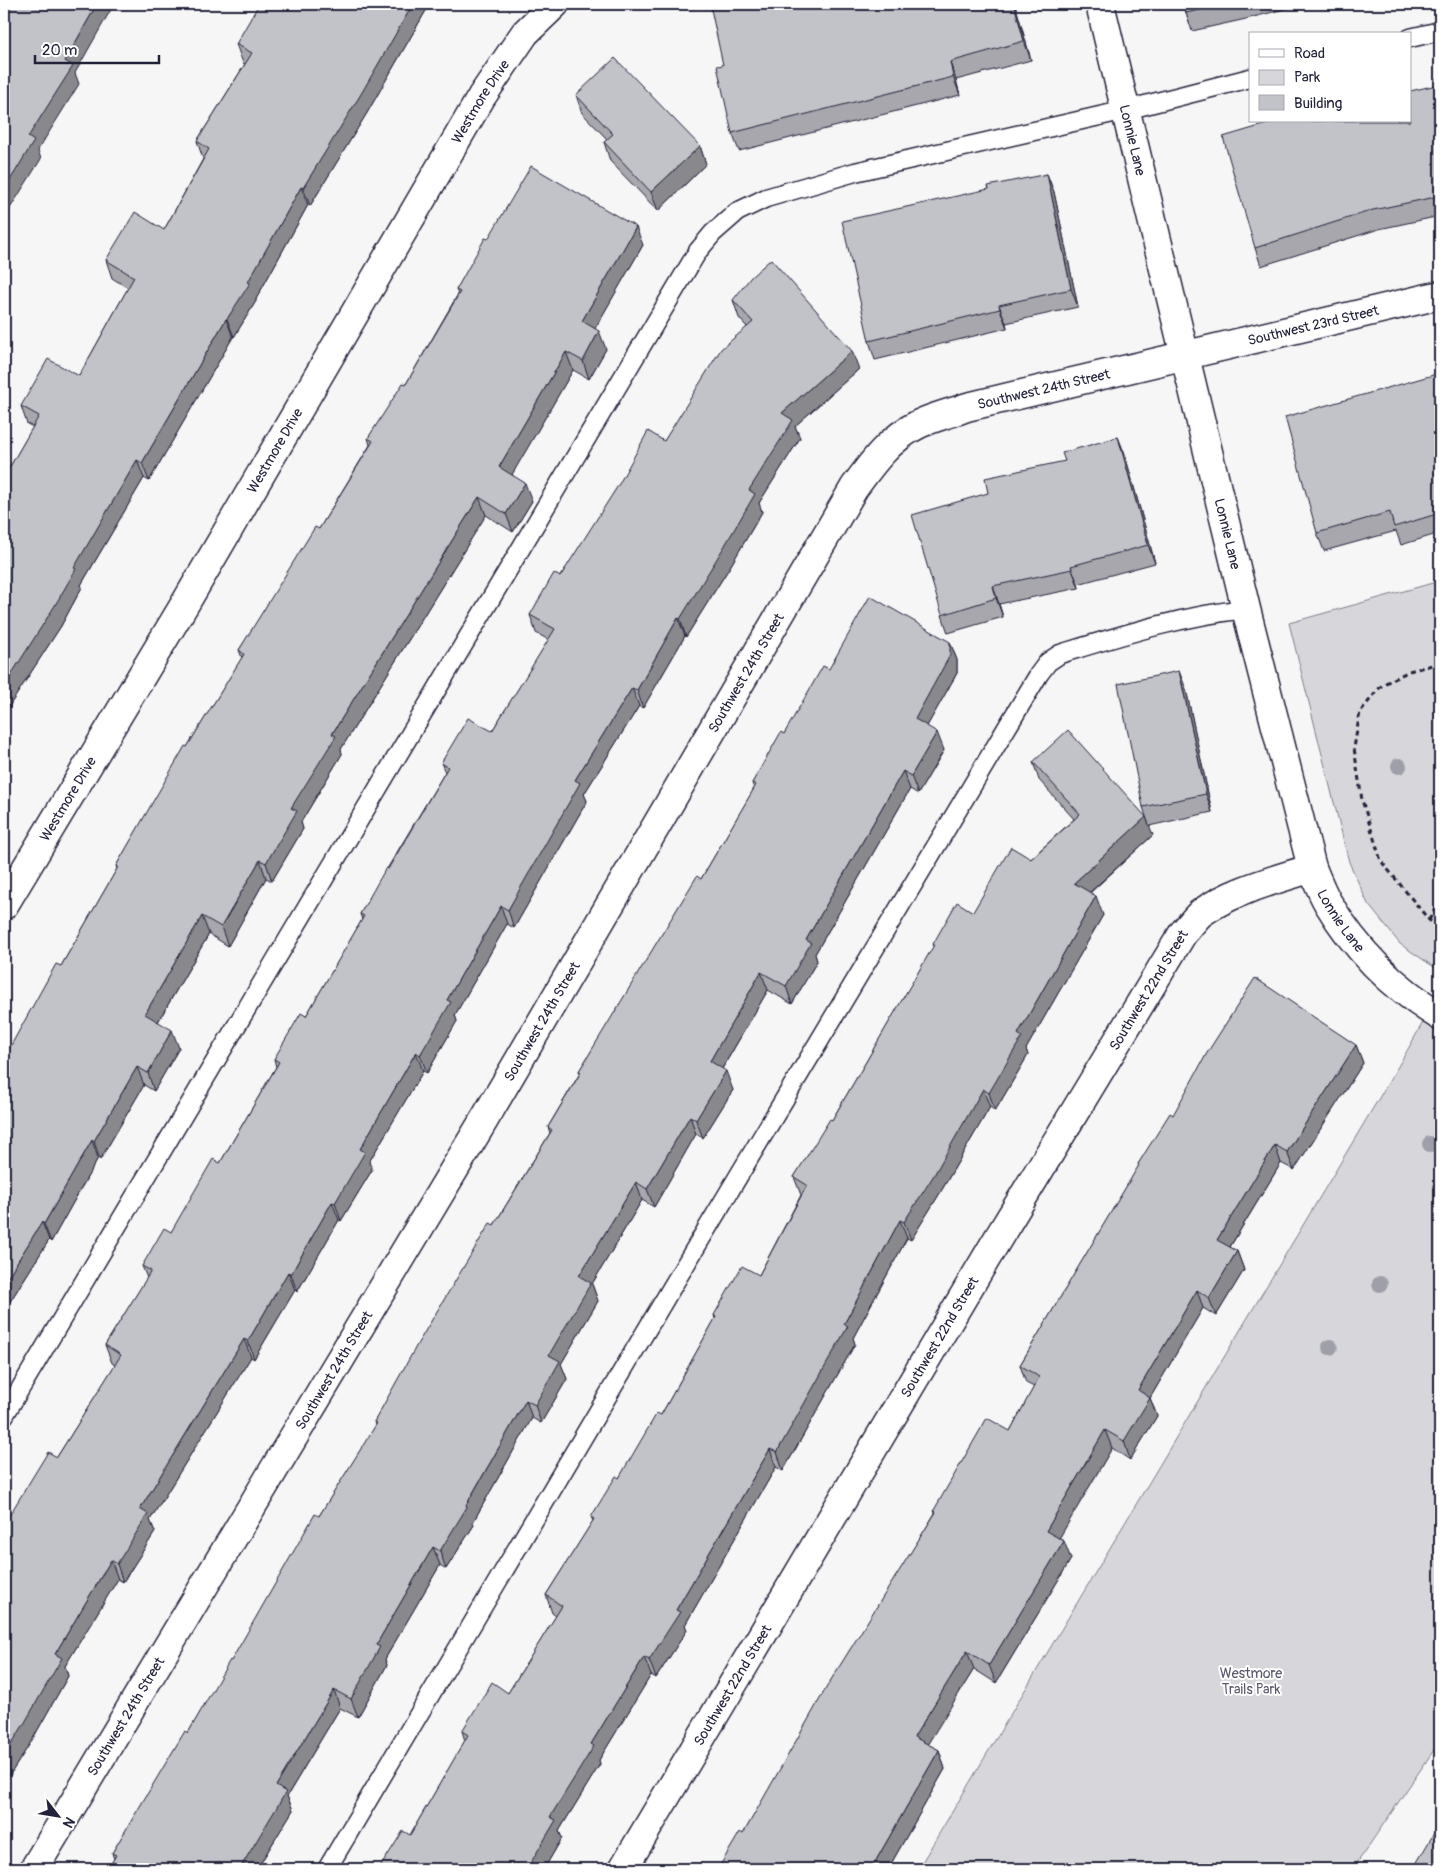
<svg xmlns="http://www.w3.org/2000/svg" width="1444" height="1873" font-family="Pangolin,sans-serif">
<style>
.green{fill:#d7d7db;stroke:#7c7c8b}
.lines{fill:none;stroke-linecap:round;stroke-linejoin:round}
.service-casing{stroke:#22223b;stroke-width:21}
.minor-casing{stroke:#22223b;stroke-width:31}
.path{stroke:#22223b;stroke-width:3;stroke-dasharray:5 4;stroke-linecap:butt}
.service{stroke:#fff;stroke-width:18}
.minor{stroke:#fff;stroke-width:28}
.tree{fill:#9f9faa}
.wall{fill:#a7a7ad;stroke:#22223b}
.shaded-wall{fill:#88888d;stroke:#22223b}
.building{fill:#c2c2c9;stroke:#22223b}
.labels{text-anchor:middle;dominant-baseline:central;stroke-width:4;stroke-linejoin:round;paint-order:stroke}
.street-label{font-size:14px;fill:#22223b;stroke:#fff}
.park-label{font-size:14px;fill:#58586b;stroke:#fff}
</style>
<rect width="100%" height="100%" fill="#f6f6f7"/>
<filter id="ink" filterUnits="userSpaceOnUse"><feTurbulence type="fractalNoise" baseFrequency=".02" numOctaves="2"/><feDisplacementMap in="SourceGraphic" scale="10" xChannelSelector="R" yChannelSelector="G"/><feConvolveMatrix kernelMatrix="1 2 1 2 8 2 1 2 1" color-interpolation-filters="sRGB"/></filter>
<g filter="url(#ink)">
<path class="green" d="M1440 581V971L1400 944 1368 904 1349 862 1289 623Z
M1440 992V1741L1353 1869H918L1403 1058Z"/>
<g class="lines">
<g class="service-casing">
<path id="service" d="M1410 38 1440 31
M4 1416 698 251 713 233 737 212 766 198 855 172 1126 110 1250 78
M327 1869 678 1277 1039 674 1048 662 1060 654C1122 635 1182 616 1246 609"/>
</g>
<g class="minor-casing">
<g id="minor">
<path id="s1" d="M1100 4 1246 609 1312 868C1317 880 1322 893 1328 903 1356 950 1394 988 1440 1016"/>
<path id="s2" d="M4 905 186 602 482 96 525 33 555 4"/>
<path id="s3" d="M34 1869 484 1120 854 488C872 463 890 438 919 424 934 417 951 413 967 407L1440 295"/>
<path id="s4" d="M623 1869 997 1240 1183 933C1189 927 1195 918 1201 913 1233 890 1276 880 1312 868"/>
</g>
</g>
<path class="path" d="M1440 663 1409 671 1382 685 1360 712 1354 748 1362 800 1381 861 1429 920 1440 929
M1429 920 1440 900"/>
<use href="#service" class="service"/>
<use href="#minor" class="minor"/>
</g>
<g class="tree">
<circle cx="1399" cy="766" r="8"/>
<circle cx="1430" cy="1144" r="8"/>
<circle cx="1380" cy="1284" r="8"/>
<circle cx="1330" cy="1347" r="8"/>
</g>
<path class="wall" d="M1015 4 1031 60 956 80 960 95 739 151 732 133Z
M1184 4H1304L1246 19 1192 31 1186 13Z
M278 5 428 7 367 113 310 206 308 205 256 299V301L234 337H233L149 481 144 478 81 585 82 587 61 626 4 714V477L33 427 27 424 21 406 79 376 128 288 112 278 106 260 164 230 203 159 197 141 245 64 243 63 236 44Z
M1440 77V216L1379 229 1261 266 1255 248 1437 85Z
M576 95 700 146 706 164 658 211 610 161 604 142 607 139 582 113Z
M1047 174 1054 192 1078 307 1006 323 1007 328 875 360 869 341 989 189Z
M488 239 643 245 595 328 606 349 589 379 573 370 512 474 532 501 513 532 486 515 341 749 342 754 301 822 303 829 272 881 266 878 228 946 209 934 158 1022 179 1048 154 1091 144 1085 100 1160 98 1158 51 1242 49 1240 4 1311V1058L61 966 117 869 116 866 187 747 242 658 239 650 319 529 370 445 368 438 406 384 458 294 456 290Z
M733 300 859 369 795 426 800 438 759 503 762 512 731 565 686 637 685 636 643 708 639 706 584 794 587 801 514 928 507 924 455 1015 457 1021 427 1073 423 1071 369 1162 372 1170 341 1221 339 1220 297 1292 295 1290 254 1359 251 1357 150 1520 155 1532 123 1582 118 1579 65 1666 68 1676 31 1742 4 1784V1524L57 1457 115 1365 112 1363 105 1345 147 1278 142 1266 171 1232 220 1163 276 1067 274 1059 306 1016 362 920 360 914 445 772 441 763 492 731 549 640 536 633 530 615 664 441 747 327 739 318Z
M1440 373V533L1401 545 1396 531 1324 551 1317 533Z
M1118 437 1125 455 1155 563 1078 584 1079 588 999 604 1003 617 948 633 942 615 988 493 1065 461Z
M950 642 957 660V673L927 726 944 750 918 794 910 789 815 954 817 961 792 1004 768 990 722 1069 733 1090 703 1138 696 1134 654 1207 642 1200 592 1284 598 1301 561 1364 567 1379 541 1423 532 1418 473 1522 474 1525 446 1569 440 1565 385 1659 387 1665 358 1717 340 1708 287 1796 293 1810 257 1869H108L114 1859 112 1853 188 1733 319 1516 376 1426 374 1422 550 1133 548 1127 580 1073 579 1071 701 879 754 789 752 783 784 734 829 669Z
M1186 689 1212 812 1149 826 1143 807Z
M1033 762 1153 835 1090 893 1103 915 1026 1049 1028 1055 995 1111 990 1107 940 1193 911 1240 907 1238 853 1338 855 1344 783 1471 776 1467 685 1625 687 1630 656 1678 651 1675 599 1760 600 1764 559 1831 562 1838 544 1869H379L410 1835 465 1741 462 1731 508 1693 556 1616 552 1613 546 1595 593 1521 591 1517 619 1478 661 1415 715 1319 714 1315 759 1275 801 1195 794 1177 832 1120 934 946 933 944 973 912 1074 819 1039 780Z
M1356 1045 1363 1063 1294 1170 1281 1163 1230 1247 1237 1251 1244 1270 1216 1316 1203 1308 1150 1398 1157 1416 1130 1460 1112 1448 1059 1538 1071 1559 996 1683 974 1669 927 1744 939 1750 945 1769 888 1869H718L743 1834 935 1513 934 1510 1010 1431 1034 1387 1026 1383 1020 1365 1139 1166 1138 1164 1173 1115Z"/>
<path class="shaded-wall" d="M97 4H114L75 73 79 84 38 150 41 159 4 218V190L28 137 65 61Z
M413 4H427L428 7 367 113 310 206 303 188Z
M1014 4H1015L1031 60 1024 41Z
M950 62 956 80 960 95 953 77Z
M700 146 706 164 658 211 651 192Z
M1047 174 1054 192 1078 307 1071 289Z
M301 187 308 205 256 299V301L234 337 227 319Z
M636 227 643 245 589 339 582 321Z
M999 305 1006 323 1007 328 1000 309Z
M226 319 233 337 149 481 142 463Z
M599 331 606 349 589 379 583 361Z
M852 351 859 369 795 426 800 438 759 503 762 512 731 565 686 637 680 619 749 490 782 413Z
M566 352 573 370 506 485 499 467Z
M1118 437 1125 455 1155 563 1148 545Z
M137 460 144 478 81 585 82 587 61 626 4 714V686Z
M525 483 532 501 513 532 506 514Z
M479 497 486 515 341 749 342 754 301 822 303 829 272 881 266 863 291 808 332 734Z
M1071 566 1078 584 1079 588 1072 569Z
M993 586 999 604 1003 617 996 598Z
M678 618 685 636 643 708 637 690Z
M950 642 957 660V673L921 737 915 719Z
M1179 671 1186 689 1212 812 1206 794Z
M632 688 639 706 584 794 587 801 514 928 508 910 575 780Z
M937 732 944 750 918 794 911 776Z
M903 771 910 789 815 954 817 961 792 1004 786 986 806 940Z
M1146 817 1153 835 1080 901 1074 883Z
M260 860 266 878 228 946 221 927Z
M1096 896 1103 915 1026 1049 1028 1055 995 1111 989 1093 1018 1034Z
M501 906 507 924 455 1015 457 1021 427 1073 420 1055 447 1000Z
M202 916 209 934 152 1032 145 1014Z
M761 972 768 990 716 1079 710 1061Z
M172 1030 179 1048 154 1091 148 1073Z
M1356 1045 1363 1063 1294 1170 1287 1152Z
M416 1052 423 1071 369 1162 372 1170 341 1221 335 1203 360 1149Z
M137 1067 144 1085 100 1160 94 1141Z
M726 1071 733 1090 703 1138 696 1120Z
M983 1089 990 1107 940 1193 911 1240 904 1222Z
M690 1116 696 1134 654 1207 647 1189Z
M92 1140 98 1158 51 1242 44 1224Z
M1275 1145 1281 1163 1223 1258 1217 1240Z
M636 1182 642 1200 592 1284 598 1301 561 1364 567 1379 541 1423 535 1405 549 1355 579 1276Z
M332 1202 339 1220 297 1292 291 1274Z
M900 1220 907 1238 853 1338 855 1344 783 1471 777 1452 844 1324Z
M42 1222 49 1240 4 1311V1283Z
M1237 1251 1244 1270 1216 1316 1209 1298Z
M288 1272 295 1290 254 1359 248 1341Z
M1197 1290 1203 1308 1150 1398 1157 1416 1130 1460 1124 1441 1138 1390Z
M244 1339 251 1357 150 1520 155 1532 123 1582 117 1564 140 1509Z
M526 1400 532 1418 473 1522 474 1525 446 1569 440 1551Z
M1105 1430 1112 1448 1053 1549 1046 1531Z
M770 1449 776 1467 685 1625 687 1630 656 1678 649 1660 676 1610Z
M1064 1541 1071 1559 996 1683 989 1665Z
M433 1547 440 1565 385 1659 387 1665 358 1717 351 1699 376 1645Z
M111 1560 118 1579 65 1666 68 1676 31 1742 4 1784V1756L55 1654Z
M967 1651 974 1669 921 1755 914 1737Z
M644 1657 651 1675 599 1760 600 1764 559 1831 562 1838 544 1869H527L550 1817 591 1744Z
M334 1690 340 1708 287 1796 293 1810 257 1869H244L242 1865 276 1786Z
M939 1750 945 1769 888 1869H871Z
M517 1864 519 1869H514Z"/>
<path class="building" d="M4 4H97L65 61 73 66 28 137 34 141 4 190Z
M259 4H277L278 5 279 4H413L361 94 303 188 301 187 248 282 250 283 227 319H226L142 463 137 460 74 568 76 569 54 607 4 686V477L39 416 21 406 48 359 79 376 134 277 106 260 135 212 164 230 209 149 197 141 252 53 236 44Z
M731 4H1014L1024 41 950 62 953 77 732 133 717 66 723 65 711 9Z
M1184 4H1228L1186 13Z
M615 58 700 146 651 192 604 142 613 134 576 95Z
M1440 77V196L1373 210 1255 248 1223 137 1277 121H1410V91L1437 85 1436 78Z
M531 166 636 227 582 321 599 331 583 361 566 352 499 467 525 483 506 514 479 497 332 734 336 736 291 808 297 811 266 863 260 860 221 927 202 916 145 1014 172 1030 148 1073 137 1067 94 1141 92 1140 44 1224 42 1222 4 1283V1058L56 964 61 966 118 867 116 866 185 746 187 747 244 654 239 650 315 527 319 529 373 441 368 438 403 383 406 384 460 292 456 290 485 238 488 239Z
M1047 174 1071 289 999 305 1000 309 869 341 842 221 989 189 988 186Z
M771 259 852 351 782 413 793 420 749 490 755 494 724 547 680 619 678 618 637 690 632 688 575 780 580 783 508 910 501 906 447 1000 451 1002 420 1055 416 1052 360 1149 365 1152 335 1203 332 1202 291 1274 288 1272 248 1341 244 1339 140 1509 148 1514 117 1564 111 1560 55 1654 62 1658 24 1724 4 1756V1524L48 1452 57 1457 121 1355 105 1345 151 1271 142 1266 164 1228 171 1232 213 1159 220 1163 279 1062 274 1059 301 1013 306 1016 364 916 360 914 386 868 388 869 448 767 441 763 468 718 492 731 555 629 530 615 554 573 560 577 619 484 648 431 664 441 721 349 753 322 733 300 751 277Z
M1440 373V513L1394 527 1390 512 1317 533 1285 417Z
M1118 437 1148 545 1071 566 1072 569 993 586 996 598 942 615 912 515 988 493 985 478 1065 461 1062 453Z
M870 596 950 642V655L915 719 937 732 911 776 903 771 806 940 811 943 786 986 761 972 710 1061 726 1071 696 1120 690 1116 647 1189 636 1182 579 1276 591 1283 549 1355 560 1361 535 1405 526 1400 466 1505 467 1507 440 1551 433 1547 376 1645 380 1647 351 1699 334 1690 276 1786 286 1792 242 1865 248 1868 247 1869H108L116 1855 112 1853 185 1731 188 1733 230 1660 231 1661 315 1514 319 1516 377 1423 374 1422 418 1343 490 1223 494 1225 552 1130 548 1127 581 1072 579 1071 697 876 701 879 756 785 752 783 781 732 784 734 823 666 829 669Z
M1179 671 1206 794 1143 807 1118 684Z
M1068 730 1146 817 1074 883 1096 896 1018 1034 1022 1037 989 1093 983 1089 934 1175 904 1222 900 1220 844 1324 848 1326 777 1452 770 1449 676 1610 680 1612 649 1660 644 1657 591 1744 594 1746 550 1817 556 1820 527 1869 517 1864 514 1869H379L403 1831 410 1835 468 1735 462 1731 492 1682 508 1693 562 1606 546 1595 594 1519 591 1517 616 1476 619 1478 657 1413 661 1415 716 1317 714 1315 742 1266 759 1275 807 1185 794 1177 830 1119 832 1120 934 945 933 944 957 902 973 912 1011 847 1031 859 1080 814 1033 762Z
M1255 978 1356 1045 1287 1152 1275 1145 1217 1240 1237 1251 1209 1298 1197 1290 1138 1390 1150 1398 1124 1441 1105 1430 1046 1531 1064 1541 989 1665 967 1651 914 1737 939 1750 871 1869H718L740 1832 743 1834 829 1683 936 1512 934 1510 987 1418 1010 1431 1039 1377 1020 1365 1139 1165 1138 1164 1170 1113 1173 1115 1207 1053Z
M1440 1823V1869H1413Z"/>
</g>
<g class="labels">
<g class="street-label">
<text stroke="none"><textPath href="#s2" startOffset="934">Westmore Drive</textPath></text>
<text stroke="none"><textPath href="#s1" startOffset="140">Lonnie Lane</textPath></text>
<text stroke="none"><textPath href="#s3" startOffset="2105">Southwest 23rd Street</textPath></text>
<text stroke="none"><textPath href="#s3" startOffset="1828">Southwest 24th Street</textPath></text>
<text stroke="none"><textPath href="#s2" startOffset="529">Westmore Drive</textPath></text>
<text stroke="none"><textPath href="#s1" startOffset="545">Lonnie Lane</textPath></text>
<text stroke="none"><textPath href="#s3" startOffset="1392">Southwest 24th Street</textPath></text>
<text stroke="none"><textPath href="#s2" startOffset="124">Westmore Drive</textPath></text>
<text stroke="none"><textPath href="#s1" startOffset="950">Lonnie Lane</textPath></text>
<text stroke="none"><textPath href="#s4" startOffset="1024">Southwest 22nd Street</textPath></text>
<text stroke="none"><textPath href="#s3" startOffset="988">Southwest 24th Street</textPath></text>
<text stroke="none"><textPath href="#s4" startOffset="619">Southwest 22nd Street</textPath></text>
<text stroke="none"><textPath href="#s3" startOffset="582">Southwest 24th Street</textPath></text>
<text stroke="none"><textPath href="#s4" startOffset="214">Southwest 22nd Street</textPath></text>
<text stroke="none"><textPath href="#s3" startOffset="178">Southwest 24th Street</textPath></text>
</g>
<g class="park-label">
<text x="1251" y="1673">Westmore<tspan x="1251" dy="16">Trails Park</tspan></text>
</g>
</g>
<rect width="1444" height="1873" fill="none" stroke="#fff" stroke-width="20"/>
<rect x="10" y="10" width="1424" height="1853" fill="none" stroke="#22223b" stroke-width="2" filter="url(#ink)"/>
<rect x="1249" y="32" width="162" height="90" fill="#ffffff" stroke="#a7a7b1"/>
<rect x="1259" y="49" width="25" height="8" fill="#ffffff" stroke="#a7a7b1"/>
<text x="1294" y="58" font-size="15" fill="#22223b">Road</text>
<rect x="1259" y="70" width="25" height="15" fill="#d7d7db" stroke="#a7a7b1"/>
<text x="1294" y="82" font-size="15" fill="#22223b">Park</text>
<rect x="1259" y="95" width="25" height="15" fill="#c2c2c9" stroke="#a7a7b1"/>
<text x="1294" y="108" font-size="15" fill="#22223b">Building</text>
<g transform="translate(58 1816) rotate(121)" stroke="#ffffff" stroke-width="4" paint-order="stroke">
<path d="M0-4L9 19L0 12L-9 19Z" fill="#22223b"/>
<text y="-8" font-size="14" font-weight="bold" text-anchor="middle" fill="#22223b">N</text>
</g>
<path d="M35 55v8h124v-8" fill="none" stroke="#22223b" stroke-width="2.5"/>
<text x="42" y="55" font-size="15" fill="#22223b" stroke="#ffffff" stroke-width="4" paint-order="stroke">20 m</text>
</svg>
